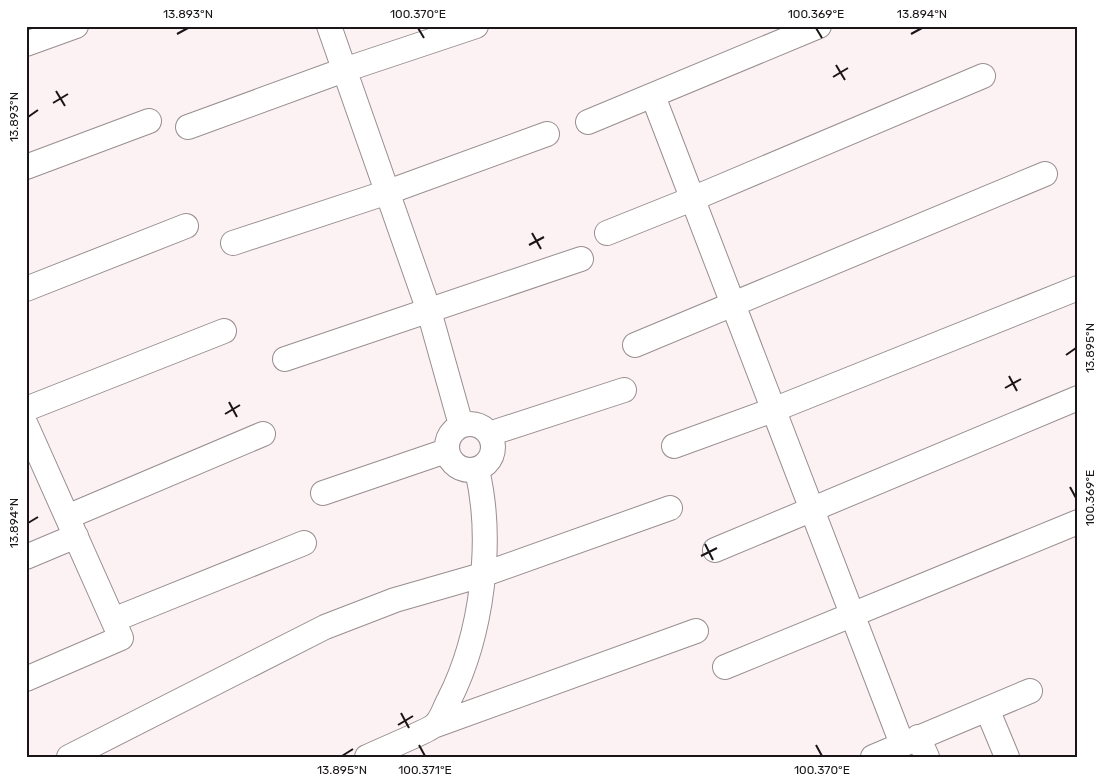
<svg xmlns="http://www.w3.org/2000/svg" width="1104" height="783" font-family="Rubik,sans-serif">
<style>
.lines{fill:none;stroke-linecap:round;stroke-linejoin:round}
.street-casing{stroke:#988e90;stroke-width:26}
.street{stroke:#fff;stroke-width:24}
.ticks{fill:none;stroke:#1a1617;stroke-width:2}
.neatline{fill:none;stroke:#1a1617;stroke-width:2}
.ticks-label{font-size:12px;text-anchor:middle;fill:#1a1617}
</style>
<rect width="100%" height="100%" fill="#fcf1f3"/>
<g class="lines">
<g class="street-casing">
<path id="street" d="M329 26 429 311 461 425
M26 44 76 26
M653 96 902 744
M588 122 819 26
M188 127 344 70 476 26
M26 167 149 121
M607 233 692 199 983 76
M233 243 388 192 547 134
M26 289 186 226
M635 345 1045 174
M285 359 581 259
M26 409 224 331
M447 447a23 23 0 1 1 46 0a23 23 0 1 1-46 0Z
M26 425 121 638 26 679
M489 434 624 390
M674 446 773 410 1078 288
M323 493 446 451
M67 517 263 434
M715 550 1078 398
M26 557 76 536
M113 620 304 543
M725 667 1078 522
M987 709 1007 757
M436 725 696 631
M918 737 927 757
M69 757 325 627 395 600 482 575 670 508
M367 757C379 751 431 730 436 724 442 718 445 707 449 700 482 635 494 541 477 470
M873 757 1030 691"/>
</g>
<use href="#street" class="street"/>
</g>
<path class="ticks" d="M418 28 424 38M816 28 822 38M177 34 188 28M911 34 922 28M836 65 845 80M833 77 848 68M56 91 65 106M53 103 68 94M28 117 38 110M532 233 541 249M529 245 544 237M1066 355 1076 348M1009 376 1017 391M1005 388 1021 379M229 402 237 417M225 414 240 405M1070 487 1076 498M28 523 38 517M705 544 713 560M701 556 717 548M401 713 409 728M398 725 413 716M419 745 425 756M816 745 822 756M342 756 353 749"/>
<rect width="1104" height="783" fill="none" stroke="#ffffff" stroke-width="55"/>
<rect x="28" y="28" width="1048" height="728" class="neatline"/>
<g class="ticks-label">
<text x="188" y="18">13.893°N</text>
<text x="418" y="18">100.370°E</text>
<text x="816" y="18">100.369°E</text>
<text x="922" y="18">13.894°N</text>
<text transform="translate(14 117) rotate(-90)" y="4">13.893°N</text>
<text transform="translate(1090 348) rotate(-90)" y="4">13.895°N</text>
<text transform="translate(1090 498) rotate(-90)" y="4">100.369°E</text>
<text transform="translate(14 523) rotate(-90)" y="4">13.894°N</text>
<text x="342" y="774">13.895°N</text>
<text x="425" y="774">100.371°E</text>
<text x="822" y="774">100.370°E</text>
</g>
</svg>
